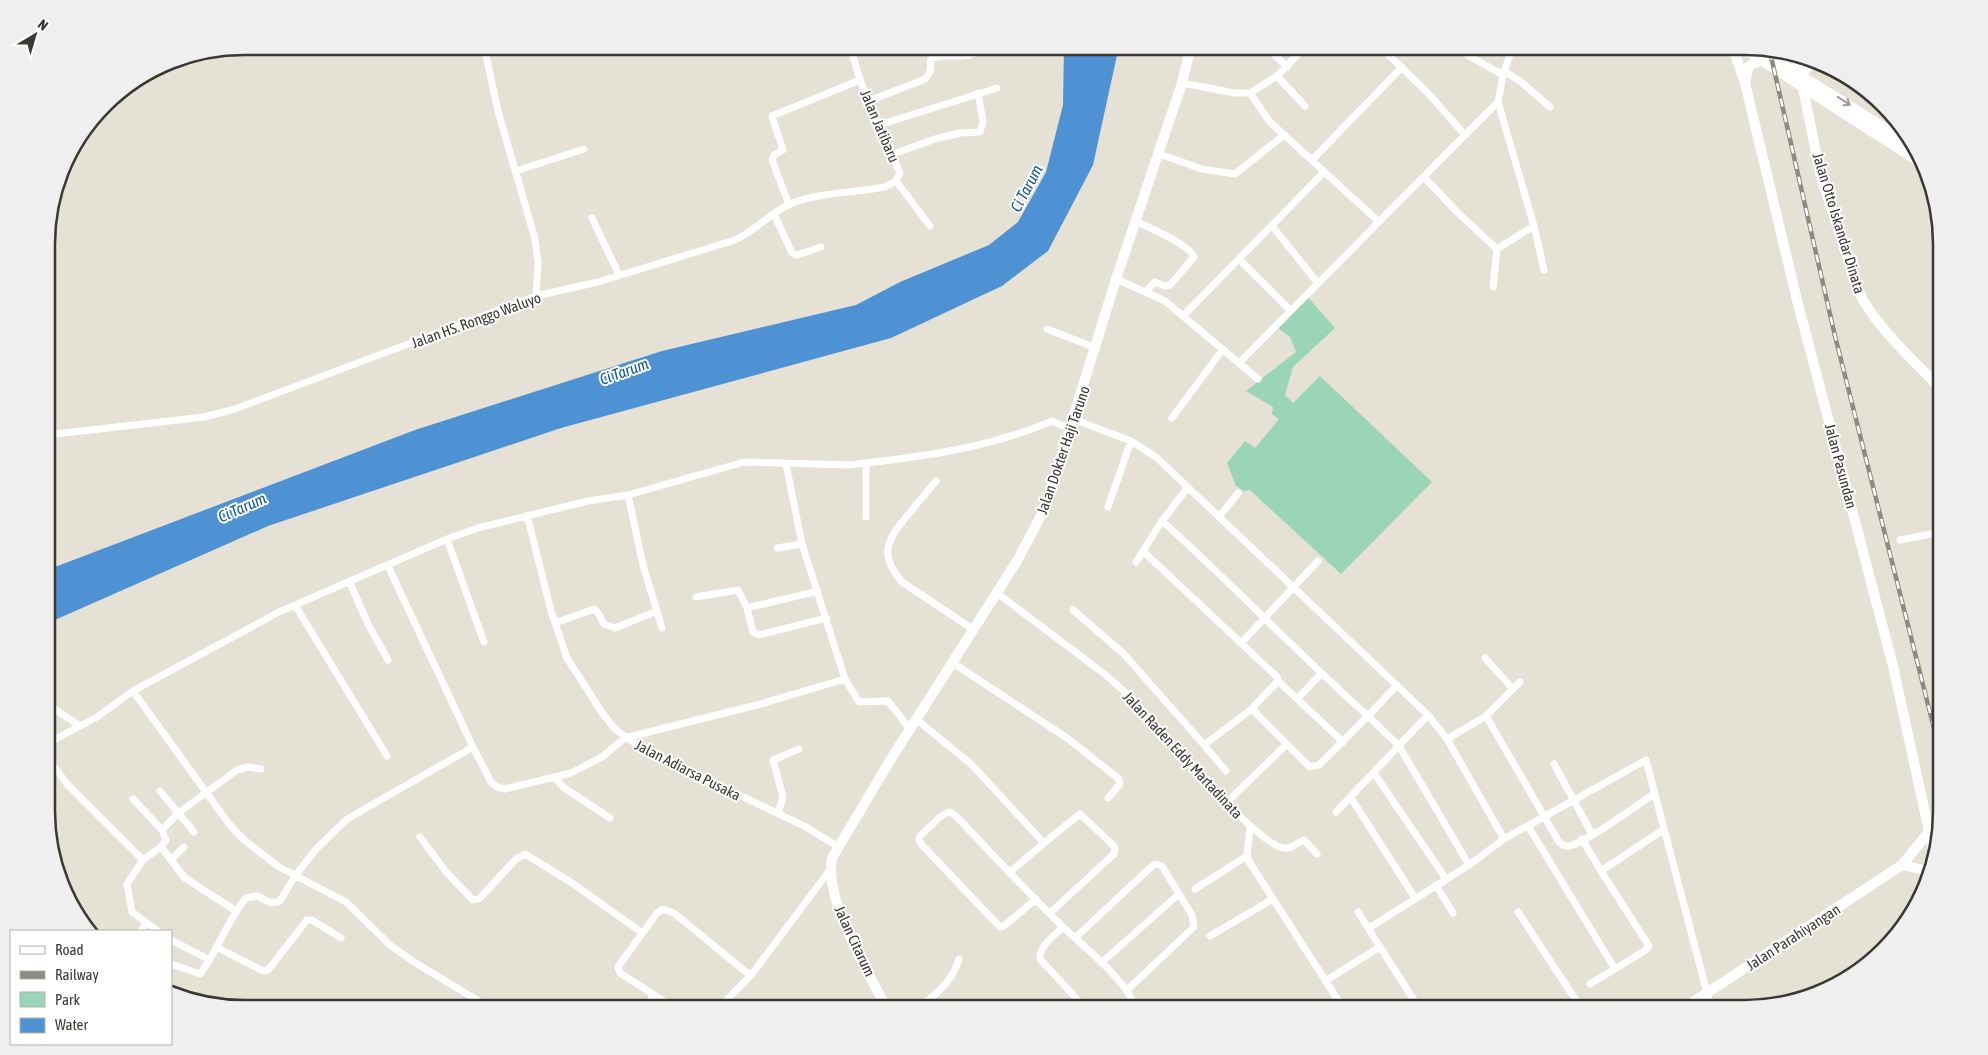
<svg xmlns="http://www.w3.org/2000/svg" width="1988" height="1055" font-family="'Asap Condensed',sans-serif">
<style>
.green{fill:#9ad5b8}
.water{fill:#4f92d4}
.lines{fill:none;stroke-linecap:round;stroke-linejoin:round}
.street{stroke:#fff;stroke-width:7}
.secondary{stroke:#fff;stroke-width:10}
.rail-casing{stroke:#8c8a81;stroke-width:4.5}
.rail{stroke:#fff;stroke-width:2.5;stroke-dasharray:8;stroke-linecap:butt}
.oneway{stroke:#9c9c99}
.labels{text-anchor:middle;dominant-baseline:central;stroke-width:4;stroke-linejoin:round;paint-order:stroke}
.street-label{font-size:15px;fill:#393833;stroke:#fff}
.water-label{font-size:16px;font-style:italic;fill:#0e5795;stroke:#fff}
.rim{fill:none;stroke:#393833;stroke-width:2.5}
</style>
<rect width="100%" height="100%" fill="#e5e1d5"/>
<path class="green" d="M1305 294 1335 328 1293 367 1285 395 1293 403 1320 376 1432 482 1341 574 1250 490 1244 491 1236 486 1227 463 1245 441 1255 448 1279 419 1272 414 1273 407 1246 391 1296 352 1290 337 1278 328Z"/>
<path class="water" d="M1064 46H1119L1093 165 1048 251 1002 286 891 338 561 428 268 526 48 623 47 570 415 430 662 351 856 305 900 282 989 245 1018 222 1046 172 1063 105Z"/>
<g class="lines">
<path class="street" d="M484 46 498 111 535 239 538 263 536 296
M850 46 860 80 900 173 896 181
M1266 46 1287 67
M1379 46 1428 93 1465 135 1498 102
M1451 46 1503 75
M1513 46 1503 75 1498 102 1534 226 1544 270
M1791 57 1805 73
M1504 71 1520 81 1550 107
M1277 76 1305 106
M1803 76 1813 62
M1182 83 1235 93H1250L1270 122 1378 221
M1250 93 1277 76 1306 46
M869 101 925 79 930 72 931 59C948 50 967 65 984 46
M879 125 997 88
M893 154 935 139 960 133 980 132 983 122 978 93
M1159 154 1202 169 1235 174 1284 135
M1312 160 1402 67
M516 171 584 149
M1424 177 1456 211 1497 249 1493 287
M896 181 930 226
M789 205 772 160 774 155 783 150 772 116 860 80
M774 214 792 253 797 255 821 247
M592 218 619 275
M1136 221C1149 228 1189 244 1194 257L1170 285 1165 286 1155 282 1145 292
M1272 226 1317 282
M1497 249 1534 226
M1239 259 1290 310
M1116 279 1165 301 1258 379
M1184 315 1324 172
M1047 329 1096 348
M1239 363 1465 135
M1172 418 1223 349
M1073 419 1131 441 1156 457 1428 715 1447 739 1504 839
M47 435 204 417 235 409 536 296 598 282 735 240C755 231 770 213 790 204 819 192 854 193 885 187L896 181
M866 463V517
M786 464 802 544 845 679 859 702 888 701 910 729
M936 481C927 492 917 503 908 515 887 540 878 554 902 582L974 630
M1188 487 1162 521 1143 551 1277 677 1278 681 1343 742
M628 495 643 565 662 628
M1108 507 1131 441
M527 515 551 611 567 658 603 714 616 730 643 749 806 827 837 846
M1219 517 1238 493
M1162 521C1233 584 1297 653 1368 716L1397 685
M447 539 484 642
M1900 540 1941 532
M777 548 802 544
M1136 562 1143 551
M388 566 473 747 491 782 497 787 505 789 517 786 571 773 602 757 625 738 757 705 845 679
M350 583 368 624 388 660
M997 593 1107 676 1128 695C1156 723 1254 843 1283 848 1292 850 1297 842 1304 840L1317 854
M696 597 738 590 747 608 753 632 759 635 827 618
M295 605 387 756
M747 608 818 591
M1073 610 1124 654 1204 745
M555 623 594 609 599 614 604 624 615 628 657 611
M1242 642 1318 561
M1485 658 1513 689
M953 663 1067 738 1119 779 1120 784 1108 798
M1278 681 1254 706 1253 710 1310 767 1319 765 1368 716 1399 746 1469 865
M133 691 229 824 244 840 279 867 346 902 391 946 414 962 492 1009
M1297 699 1321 674
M48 705 80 726
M1486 716 1520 682
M916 719 972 765 1044 843 1009 873
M1447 739 1486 716 1559 842C1562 845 1565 847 1570 846 1589 841 1635 806 1654 794
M48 743 97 717 133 691 279 612 447 539 478 528 588 501 628 495 744 462 850 465 866 463C929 456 994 446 1052 421L1070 429
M48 758 67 784 143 860
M1554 764 1592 834
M1226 771 1204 745 1253 708
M1374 773 1446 879
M555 778 563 787 610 818
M160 791 194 832
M1351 798 1415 898
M133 799 162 830 166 840 161 847 143 860 127 884 132 912 158 931
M1227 802 1287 744
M1336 812 1428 715
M778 814 783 797 773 760 799 749
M1528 826 1615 969
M1250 827 1247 856 1250 863 1343 1008
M162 830 177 814 237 770 248 767 261 769
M420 837 447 873 473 900 479 899 516 859 525 854 572 883 641 932
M1582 839 1601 871
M1044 843 1080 814 1115 847 1114 854 1050 913
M161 847 185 878 236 911
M172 859 184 847
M1436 885 1453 913
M1195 889 1247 856
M1036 899 1004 926 1000 927 922 845 919 840 920 836 940 817 948 812 952 813 957 817C992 854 1027 892 1064 928 1082 945 1122 977 1132 1000L1128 1009
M1518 912 1581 1008
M1063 927C1055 935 1039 946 1040 959L1086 1009
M86 928 93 931
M1369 928 1469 865 1504 839 1646 760 1711 1008
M141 931 146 923
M1210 936 1273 899
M1075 938 1151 867 1155 864 1162 866 1179 894 1101 963
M171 940 210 960
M216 947 263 971 268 970 307 920H312L341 938
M1380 947 1419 1008
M171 964 200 974C218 950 227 921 246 898L257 896 271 903 280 901 295 876 316 849 347 819 473 747
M1325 981 1380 947 1358 912
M1590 984 1646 950 1649 946 1601 871 1663 830
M1127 990 1194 927 1192 915 1179 894
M646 1009 653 995
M676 1009 620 973 618 967 657 913 663 909 674 913 746 972 752 974 829 871
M718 1009 752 974
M917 1009C936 994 952 983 959 959"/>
<path class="secondary" d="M1732 46 1745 83 1797 300 1893 666 1933 849
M1739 46 1918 161
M1760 50 1912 145
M1745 82 1749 66 1762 60
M1803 88 1821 177 1859 292C1874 325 1915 362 1941 389
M1902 865 1928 871
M1684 1008 1902 865 1928 833
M887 1009C867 969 824 901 832 858L891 759 1017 561 1045 508 1116 279 1182 83 1191 46"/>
<g class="rail-casing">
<path id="rail" d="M1770 52 1835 336 1942 760"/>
</g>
<use href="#rail" class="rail"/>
</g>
<defs><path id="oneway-shaft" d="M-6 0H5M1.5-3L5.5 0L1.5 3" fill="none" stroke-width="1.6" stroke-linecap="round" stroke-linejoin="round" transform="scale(1.25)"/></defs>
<use class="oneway" href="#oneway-shaft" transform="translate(1844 101) rotate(33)"/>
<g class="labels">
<g class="street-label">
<text transform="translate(880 126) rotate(67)">Jalan Jatibaru</text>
<text transform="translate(1839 223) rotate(73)">Jalan Otto Iskandar Dinata</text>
<text transform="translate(476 320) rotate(-20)">Jalan HS. Ronggo Waluyo</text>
<text transform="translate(1063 450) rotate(-71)">Jalan Dokter Haji Taruno</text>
<text transform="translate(1841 466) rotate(75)">Jalan Pasundan</text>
<text transform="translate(1183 755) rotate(47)">Jalan Raden Eddy Martadinata</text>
<text transform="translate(688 770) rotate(27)">Jalan Adiarsa Pusaka</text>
<text transform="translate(1793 937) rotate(-33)">Jalan Parahiyangan</text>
<text transform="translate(855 941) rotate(65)">Jalan Citarum</text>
</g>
<g class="water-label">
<text transform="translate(1026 188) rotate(-62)">Ci Tarum</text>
<text transform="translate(624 371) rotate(-20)">Ci Tarum</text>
<text transform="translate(242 507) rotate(-24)">Ci Tarum</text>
</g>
</g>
<path d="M0 0H1988V1055H0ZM244 55H1744A189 189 0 0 1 1933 244V811A189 189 0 0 1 1744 1000H244A189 189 0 0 1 55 811V244A189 189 0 0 1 244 55Z" fill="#efefef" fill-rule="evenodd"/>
<path class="rim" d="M244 55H1744A189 189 0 0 1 1933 244V811A189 189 0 0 1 1744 1000H244A189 189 0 0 1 55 811V244A189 189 0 0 1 244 55Z"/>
<rect x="10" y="930" width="162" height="115" fill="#ffffff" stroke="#b0afad"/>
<rect x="20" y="946" width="25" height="8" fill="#ffffff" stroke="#b0afad"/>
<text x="55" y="955" font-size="15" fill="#393833">Road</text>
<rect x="20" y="971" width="25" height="8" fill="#8c8a81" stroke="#b0afad"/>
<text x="55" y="980" font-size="15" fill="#393833">Railway</text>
<rect x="20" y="992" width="25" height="15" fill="#9ad5b8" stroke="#b0afad"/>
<text x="55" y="1005" font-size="15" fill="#393833">Park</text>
<rect x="20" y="1018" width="25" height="15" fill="#4f92d4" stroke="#b0afad"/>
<text x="55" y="1030" font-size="15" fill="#393833">Water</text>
<g transform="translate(35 35) rotate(38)" stroke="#ffffff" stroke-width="4" paint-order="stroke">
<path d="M0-4L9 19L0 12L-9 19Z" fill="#393833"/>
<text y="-8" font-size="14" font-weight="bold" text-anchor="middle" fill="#393833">N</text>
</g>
</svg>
